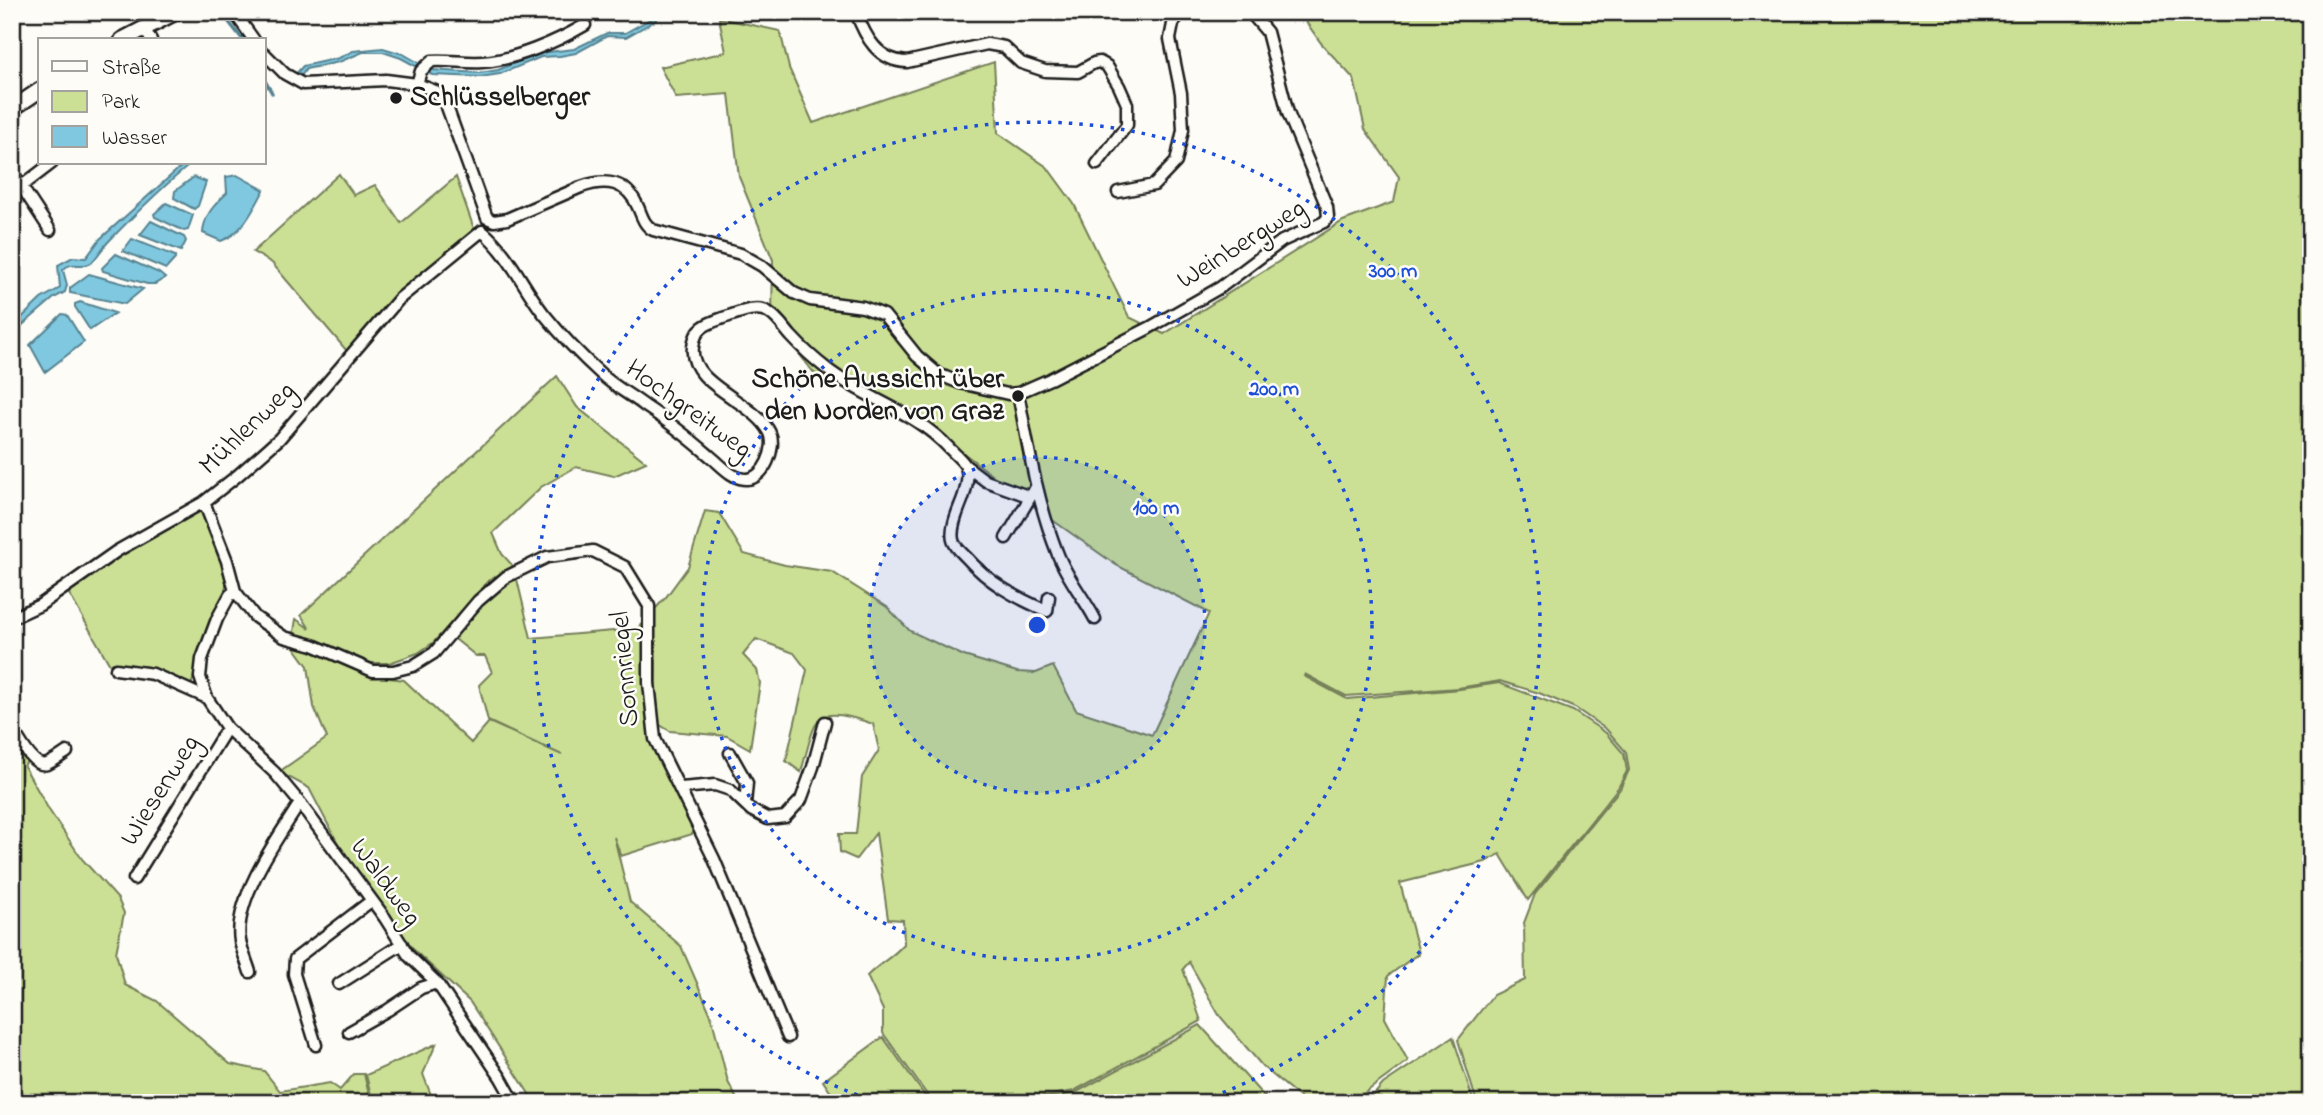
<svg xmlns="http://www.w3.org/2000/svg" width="2323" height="1115" font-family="'Indie Flower',sans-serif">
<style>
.green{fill:#cbe095;stroke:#747e58;stroke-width:2}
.water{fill:#7fc8df;stroke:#578391;stroke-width:2}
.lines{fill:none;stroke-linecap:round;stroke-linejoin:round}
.stream{stroke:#578391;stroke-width:3.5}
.minor-casing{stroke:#1c1c1c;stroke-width:15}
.secondary-casing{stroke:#1c1c1c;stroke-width:19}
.minor{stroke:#fdfcf7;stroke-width:10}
.secondary{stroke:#fdfcf7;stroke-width:14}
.ring{fill:none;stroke:#1d4ed8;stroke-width:3.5;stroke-dasharray:3.5 7}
.poi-dot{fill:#1c1c1c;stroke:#fdfcf7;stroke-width:2.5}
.labels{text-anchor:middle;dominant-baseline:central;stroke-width:5;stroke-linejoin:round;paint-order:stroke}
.poi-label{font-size:28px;font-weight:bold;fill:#1c1c1c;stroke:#fdfcf7;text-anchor:start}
.street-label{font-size:28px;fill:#1c1c1c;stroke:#fdfcf7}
.centre{fill:#1d4ed8;stroke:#fdfcf7;stroke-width:3.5}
.ring-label{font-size:21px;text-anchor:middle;font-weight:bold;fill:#1d4ed8;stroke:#fdfcf7;stroke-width:5;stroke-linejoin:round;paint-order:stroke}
</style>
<rect width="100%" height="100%" fill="#fdfcf7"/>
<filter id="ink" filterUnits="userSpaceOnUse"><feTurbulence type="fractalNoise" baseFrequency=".0143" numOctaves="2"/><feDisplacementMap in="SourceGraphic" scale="14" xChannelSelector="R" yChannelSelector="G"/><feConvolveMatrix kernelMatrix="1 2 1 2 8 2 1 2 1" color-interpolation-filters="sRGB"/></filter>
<g filter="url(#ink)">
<path class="green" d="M1299 12H2311V1103H1477L1458 1040 1493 995 1525 980 1524 923 1535 894 1620 789 1629 770 1626 752 1607 730 1575 708 1539 693 1500 681 1458 688 1346 696 1305 674 1304 676 1347 699 1460 689 1499 683 1573 711 1606 733 1624 754 1627 771 1618 788 1528 900 1500 854 1485 862 1400 883 1419 953 1388 976 1385 1018 1408 1061 1351 1103H1307L1263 1067 1219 1015 1189 962 1183 969 1201 1021 1074 1091 1005 1103H933L883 1033V1010L867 976C880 963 893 957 904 944L903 920 888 919 876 833 856 859 840 852 839 834H856L862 777 879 750 873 724C811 703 817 717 801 772L786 761 807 670 794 653 756 639 743 655 757 670 760 683 750 749 727 736 670 731 655 722 656 661 648 660 649 727 699 832 621 856 614 837 630 902 681 946 711 1015 728 1082 739 1103H535L470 1002 416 952 398 929 344 855 309 788 279 772 327 738 314 707 308 666 292 644 296 619 310 629 301 615 557 376 577 407 646 462 614 476 576 467 541 487 493 533 502 554 513 566 488 581 434 642 418 653 389 663H366L339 651 375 676 404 680 471 743 489 722 562 755 488 721 479 685 492 672 485 656H476L455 639 456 634 480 605 516 575 531 638 637 629 666 597 688 567 705 511 719 513 744 554 785 565 832 572 887 607 910 631 964 656 1017 672 1036 673 1053 666 1076 710 1152 735 1209 613 1116 565 1041 512 908 411 814 373 772 319 773 260 739 177 729 94 676 98 660 67 726 52 719 18 780 31 789 68 813 123 994 62 998 133 1047 167 1074 204 1129 317 1164 334 1343 221 1394 202 1399 177 1365 129 1354 79 1321 43Z
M339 174 354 195 375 185 401 223 456 177 474 229 388 303 348 350H346L272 263 253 252Z
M198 510 202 511C206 523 227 567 227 576 227 602 204 631 197 657 194 669 196 676 190 687L156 670 110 665 68 592 79 582 117 558Z
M12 735 27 761 24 766 49 810 82 859 118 899 124 913 116 953 125 985 157 1001 230 1064 264 1071 280 1091 330 1083 340 1090 354 1074H364L371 1103H12Z
M1200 1025 1267 1100 1266 1103H1017L1075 1093Z
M883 1037 930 1103H838L823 1081Z
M1453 1037 1474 1103H1367L1383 1084Z
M436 1044 423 1074 434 1103H373L366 1075Z"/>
<path class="water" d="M655 12H659L656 20 626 37 607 36 576 53 560 56 541 57 500 74 480 77 432 75 401 58 383 52H363L339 62 306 69 299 79 294 76 303 66 339 58 353 51 383 48 403 54 431 70 480 73 498 70 540 53 574 49 607 33H625L652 18Z
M185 163H192C163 186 135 214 109 241 103 247 98 256 92 262 82 270 72 259 63 270L67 285 65 292 54 298 12 334V327L41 299 60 288 58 265 73 257 86 258 100 239Z
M237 175 264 190C254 209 242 234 221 241L203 233C204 215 214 205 227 193L226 177Z
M194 177 206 182 198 206 194 209 174 198 175 191Z
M166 203 193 215 188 230 184 231 155 217 154 214Z
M151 221 184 237 186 241 181 251 140 235Z
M132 239 175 256V259L166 269 123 251Z
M116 254 159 273 165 278 155 284H147L103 271 102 268Z
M89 274 143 289 125 304 70 293V288Z
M80 302 115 313 90 330 75 307V304Z
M62 314 67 315 84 342 45 372 30 345Z"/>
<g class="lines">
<path class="stream" d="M221 12 243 40
M264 79 272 93"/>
<g class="minor-casing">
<path id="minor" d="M234 12 254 40
M856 12C865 37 878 61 907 62L987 44 1004 47 1021 63 1045 71 1078 72 1094 63 1100 62 1107 66 1119 86 1127 104V125L1097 164
M144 28 151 40
M264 53 285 74 303 84 386 80 417 84 435 91 447 107 487 218
M417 84 421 71 432 61C449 60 466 63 482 62 515 60 556 42 585 25
M12 172 50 230
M22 186 52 163
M1118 192 1154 185 1176 162 1183 130 1181 93 1170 39 1173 24 1180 12
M487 218 494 221 507 219 581 187C606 178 627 181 638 207 642 216 644 225 653 230L741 254 762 266 794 293 810 300 863 307 884 315 917 356 938 374 960 383 1008 394 1018 393 1050 379 1149 328 1221 287 1282 241 1324 222 1328 217 1327 207 1288 113 1267 32 1250 12
M482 231C509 253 523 287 544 314 561 335 581 356 601 374 613 386 631 395 645 406 668 421 689 438 710 456 720 464 732 479 746 479 764 480 777 447 770 433 755 401 688 385 693 347 695 326 709 323 726 317 738 313 757 305 768 312 777 317 784 328 791 336 802 348 814 359 827 369 868 401 914 410 950 449 955 454 962 460 965 465 970 474 966 489 963 498 959 509 950 527 953 540 954 546 962 553 966 557 989 583 1015 597 1047 611L1049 597
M1018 393C1028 446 1037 501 1057 552 1066 577 1083 596 1095 619
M966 466 986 481 1025 495 1031 496 1036 487
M204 502 227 561 235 591 230 595 217 619 202 659 200 677 207 698 227 728 275 773 300 803 385 918 409 956 437 983 501 1078 515 1103
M1006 538 1031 496
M235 591 255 617 284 637 313 645 373 671H393L413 666 434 653 478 601 506 577 547 557 593 551 625 567 649 606V683L655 739 714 859 788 1037
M12 618 40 605 117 551 204 502 237 476 279 439 399 299 482 231
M116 669 153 674 207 698
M12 728C18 738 34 769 47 764 53 762 61 756 67 752
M730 753 747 783 745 804
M681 788 715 785 730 790 751 810 768 819 785 817 801 800 813 767 825 722
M134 879 227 728
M250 972C247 962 242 951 240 941 233 900 278 837 300 803
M339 984 402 944
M349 1032 388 1010 421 988 437 983
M316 1045 294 974 295 959 371 901"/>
</g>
<g class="secondary-casing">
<path id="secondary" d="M122 40 176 12
M12 109 40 90"/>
</g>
<use href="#minor" class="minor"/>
<use href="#secondary" class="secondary"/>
</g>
</g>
<circle cx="1037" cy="625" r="168" fill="#1d4ed8" fill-opacity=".12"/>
<g class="ring">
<circle cx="1037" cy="625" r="168"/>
<circle cx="1037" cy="625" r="335"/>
<path d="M877 1102A503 503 0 1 1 1197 1102"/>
</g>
<g class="poi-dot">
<circle cx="396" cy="98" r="7"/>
<circle cx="1018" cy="396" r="7"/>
</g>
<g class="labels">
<g class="poi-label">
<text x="410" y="98">Schlüsselberger</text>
<text x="1004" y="380" text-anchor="end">Schöne Aussicht über<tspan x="1004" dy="32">den Norden von Graz</tspan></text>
</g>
<g class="street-label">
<text transform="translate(1242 245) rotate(-32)">Weinbergweg</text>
<text transform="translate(688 410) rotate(36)">Hochgreitweg</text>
<text transform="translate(248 429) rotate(-44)">Mühlenweg</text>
<text transform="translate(626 669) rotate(-95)">Sonnriegel</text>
<text transform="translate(161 791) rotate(-58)">Wiesenweg</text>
<text transform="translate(385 883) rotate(54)">Waldweg</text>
</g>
</g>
<circle cx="1037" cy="625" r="10" class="centre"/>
<g class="ring-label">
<text x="1393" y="277">300 m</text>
<text x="1274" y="395">200 m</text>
<text x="1156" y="514">100 m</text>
</g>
<rect width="2323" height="1115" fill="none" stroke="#fdfcf7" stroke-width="42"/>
<rect x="21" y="21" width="2281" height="1073" fill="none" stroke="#1c1c1c" stroke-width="2.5" filter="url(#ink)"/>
<rect x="38" y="38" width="228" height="126" fill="#fdfcf7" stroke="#a3a29f" stroke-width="2"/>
<rect x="52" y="61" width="35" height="10" fill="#fdfcf7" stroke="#a3a29f" stroke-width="2"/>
<text x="102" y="74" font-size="21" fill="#1c1c1c">Straße</text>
<rect x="52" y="91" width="35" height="21" fill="#cbe095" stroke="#a3a29f" stroke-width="2"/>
<text x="102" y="108" font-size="21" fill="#1c1c1c">Park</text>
<rect x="52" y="126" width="35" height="21" fill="#7fc8df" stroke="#a3a29f" stroke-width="2"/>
<text x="102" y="144" font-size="21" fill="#1c1c1c">Wasser</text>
</svg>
